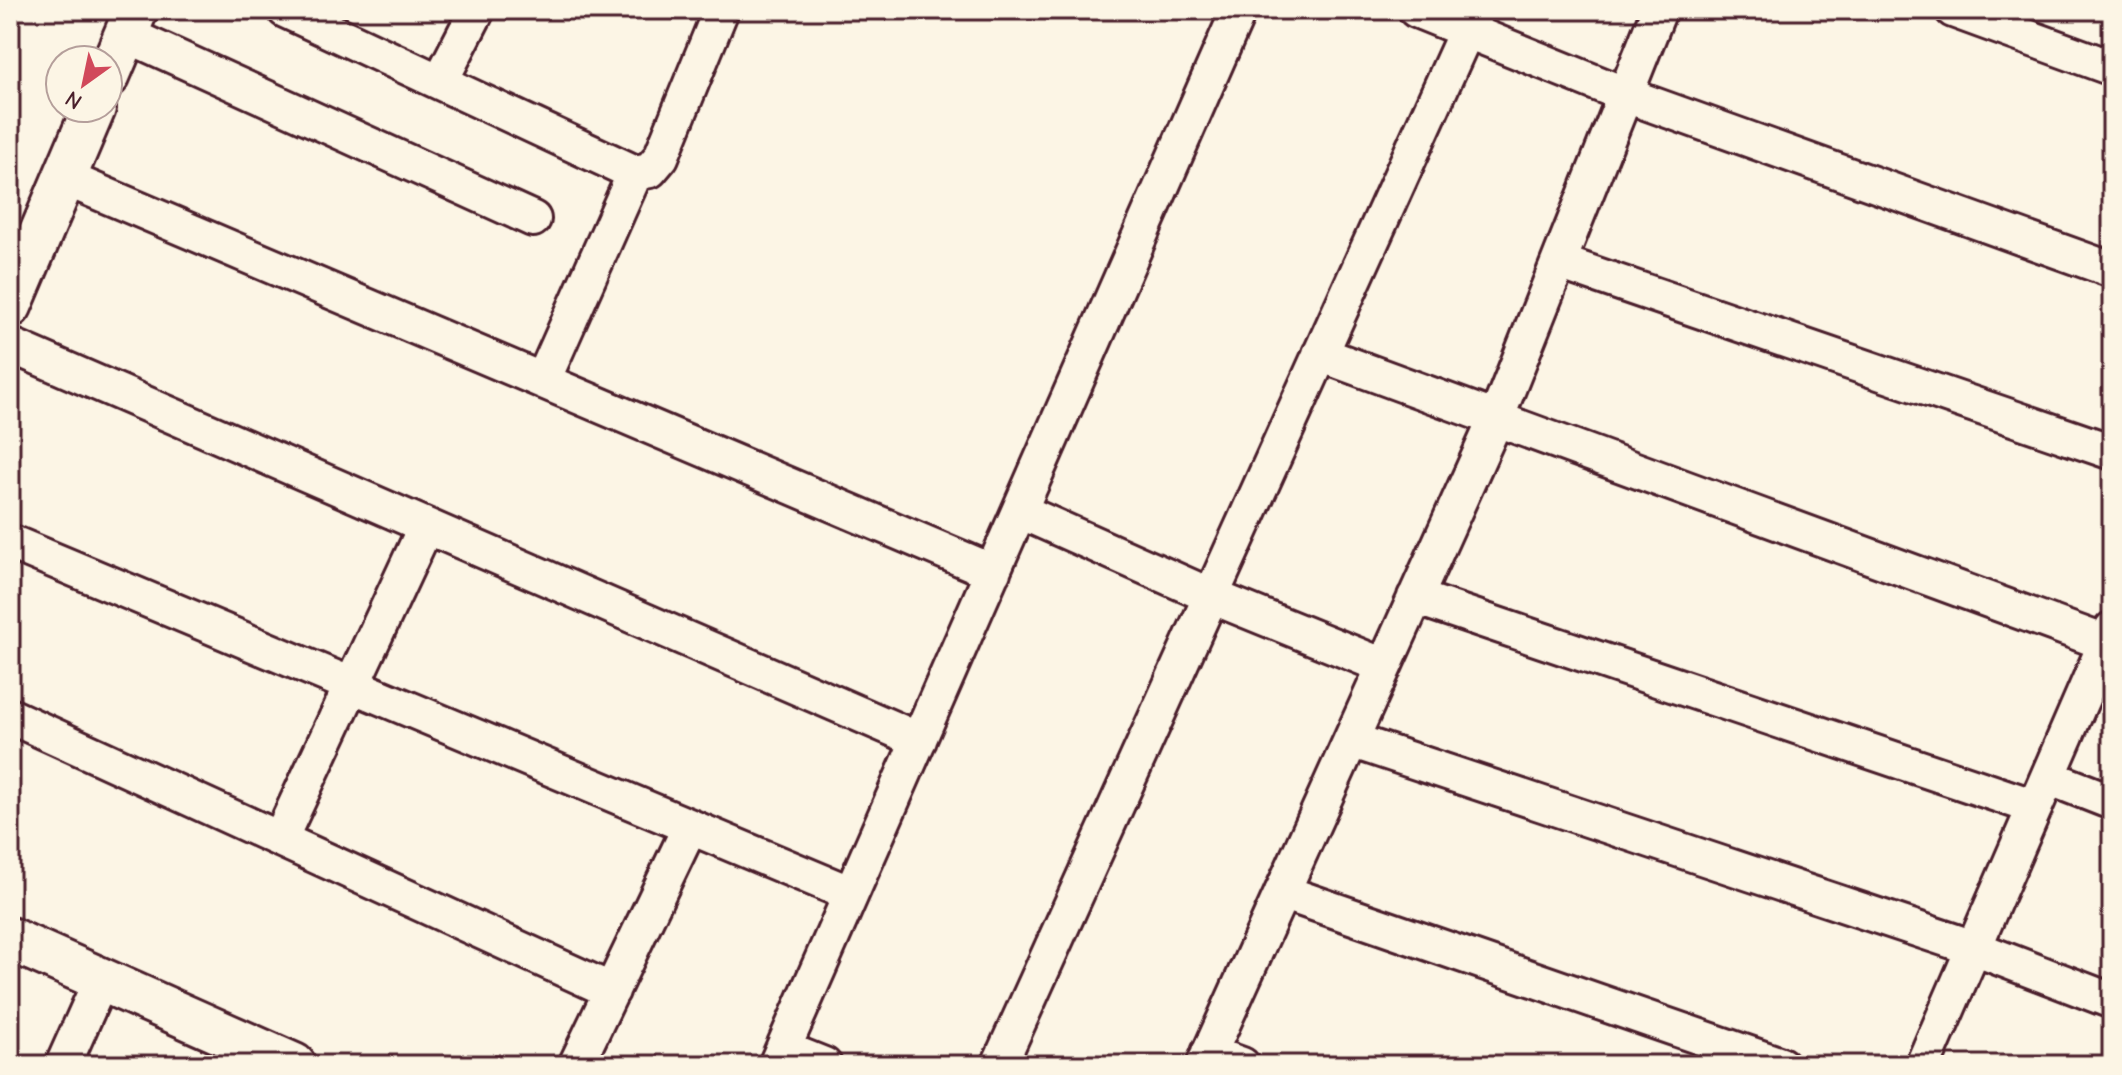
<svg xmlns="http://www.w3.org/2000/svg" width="2122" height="1075" font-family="'Comic Neue',sans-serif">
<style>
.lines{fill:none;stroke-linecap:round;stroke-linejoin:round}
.minor-casing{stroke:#4a1f2b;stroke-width:40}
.tertiary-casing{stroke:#4a1f2b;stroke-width:48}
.minor{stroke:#fcf5e5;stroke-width:34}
.tertiary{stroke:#fcf5e5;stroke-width:42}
</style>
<rect width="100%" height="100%" fill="#fcf5e5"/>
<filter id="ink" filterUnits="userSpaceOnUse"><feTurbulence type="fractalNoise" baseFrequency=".0125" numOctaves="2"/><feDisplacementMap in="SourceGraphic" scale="16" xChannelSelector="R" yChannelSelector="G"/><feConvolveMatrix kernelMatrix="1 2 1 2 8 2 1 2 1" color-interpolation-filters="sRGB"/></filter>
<g filter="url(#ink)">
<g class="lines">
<g class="minor-casing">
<path id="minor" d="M285 10 635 173 650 170 661 157 721 10
M1416 10 1626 95 2112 270
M1953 10 2112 68
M125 34 533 219
M440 82 477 10
M65 178 993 572
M1559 262 2112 452
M10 345 919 740
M1320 354 2106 643
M543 380 635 173
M1020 511 1211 596 1384 666
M10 542 851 894
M1415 597 2035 807
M10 716 612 991
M1351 740 1974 948 2112 1001
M2048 777 2112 802
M280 839 426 526
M1282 892 1781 1065
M784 1049 824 1065
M1209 1053 1242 1065
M63 1065 101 980
M576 1065 690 827
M776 1065 1239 10
M999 1065 1476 10
M1204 1065 1496 419 1659 10
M1923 1065 2112 629"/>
</g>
<g class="tertiary-casing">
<path id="tertiary" d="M108 76 136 10
M10 306 94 108
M10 939 294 1065"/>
</g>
<use href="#minor" class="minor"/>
<use href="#tertiary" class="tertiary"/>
</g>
</g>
<rect width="2122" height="1075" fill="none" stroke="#fcf5e5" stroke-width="40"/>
<rect x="20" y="20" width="2082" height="1035" fill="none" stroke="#4a1f2b" stroke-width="3" filter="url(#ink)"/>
<g transform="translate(84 84) rotate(213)"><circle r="38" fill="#fcf5e5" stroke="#b59f9b" stroke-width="2"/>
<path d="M0-6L14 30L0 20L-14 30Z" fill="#d1495b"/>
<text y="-12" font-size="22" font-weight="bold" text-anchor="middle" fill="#4a1f2b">N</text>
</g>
</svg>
